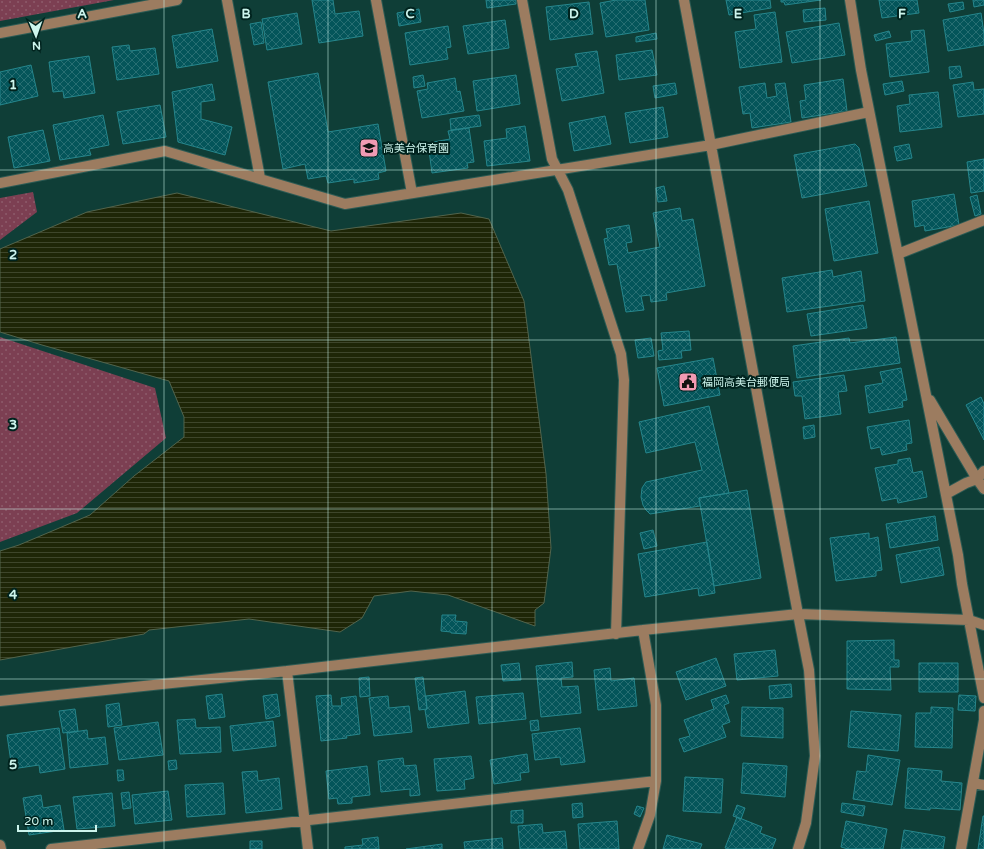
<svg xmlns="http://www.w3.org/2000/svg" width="984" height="849" font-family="'Varela Round','Noto Sans JP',sans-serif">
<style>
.park{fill:url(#park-dots)}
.water{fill:url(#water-rules);stroke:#52644c}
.building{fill:url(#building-cross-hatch);stroke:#26868c}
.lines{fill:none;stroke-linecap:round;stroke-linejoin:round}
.minor-casing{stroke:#2d5b54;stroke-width:12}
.minor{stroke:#9c7c60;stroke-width:10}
.grid{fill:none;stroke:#cdf5ed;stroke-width:1;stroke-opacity:0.55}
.labels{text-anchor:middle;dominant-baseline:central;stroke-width:4;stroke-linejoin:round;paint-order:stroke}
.poi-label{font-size:11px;fill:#cdf5ed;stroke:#00231e;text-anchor:start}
.grid-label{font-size:13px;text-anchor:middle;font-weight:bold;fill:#cdf5ed;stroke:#00231e;stroke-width:4;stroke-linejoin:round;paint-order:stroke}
</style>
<defs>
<pattern id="park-dots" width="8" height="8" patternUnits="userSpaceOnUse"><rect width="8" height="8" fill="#7c3f52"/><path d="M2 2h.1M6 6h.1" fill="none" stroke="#8d5b6b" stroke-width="1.8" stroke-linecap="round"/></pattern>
<pattern id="water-rules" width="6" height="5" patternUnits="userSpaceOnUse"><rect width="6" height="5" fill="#1e2607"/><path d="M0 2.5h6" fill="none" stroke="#3e462b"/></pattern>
<pattern id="building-cross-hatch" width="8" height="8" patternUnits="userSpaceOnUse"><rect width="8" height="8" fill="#04555a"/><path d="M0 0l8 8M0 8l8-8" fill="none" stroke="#276e72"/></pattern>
</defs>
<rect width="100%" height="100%" fill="#0f3e37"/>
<path class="park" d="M0 0H114L0 21Z
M33 192 37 212 0 240V198Z
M0 337 155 388 166 438 77 513 0 542Z"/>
<path class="water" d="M177 193 331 231 461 213 489 219 524 301 546 474 551 548 544 603 535 610V626L448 595 411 591 374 596 362 618 340 632 249 619 149 630 144 634 0 660V551L19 545 90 515 134 476 184 437V417L169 381 42 345 0 332V249L87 212Z"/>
<path class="building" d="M312 0H333L335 14 359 11 363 36 319 43Z
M486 0H516V4L487 8Z
M616 0H645L649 30 606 37 600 3Z
M726 0H770L771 8 729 15Z
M781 0H821L785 5 784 2H781Z
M879 0H917L919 13 882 18Z
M973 0H984V5L974 7Z
M589 2 593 34 550 40 546 7Z
M963 2 964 9 950 12 948 4Z
M825 8 826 20 804 22 803 10Z
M419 9 421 22 399 26 397 13Z
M775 12 782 62 740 68 735 32 756 29 754 15Z
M297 13 302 44 267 50 262 19Z
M981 13 984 34V45L948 51 943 20Z
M505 20 509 48 468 54 463 26Z
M261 22 264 43 254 45 250 24Z
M839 23 845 55 792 63 786 32Z
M448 26 451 47 446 48 448 59 410 65 405 33Z
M212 29 218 61 177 68 172 36Z
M924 30 929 72 890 77 886 44 912 41 911 31Z
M889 31 891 37 876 41 874 35Z
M656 33 657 39 636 42V37Z
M129 45 130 51 155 48 159 74 117 80 112 47Z
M652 50 657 75 619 80 616 55Z
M597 51 604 93 562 101 556 69 578 66 575 54Z
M89 56 95 93 64 98 63 91 53 92 49 62Z
M31 65 38 96 0 105V72Z
M960 66 962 77 950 79 949 67Z
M318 73 328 132 378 124 386 171 378 173 379 179 354 183V179L328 183 326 176 308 179 305 164 283 169 268 82Z
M423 75 425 86 414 88 413 77Z
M516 75 520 104 477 111 473 81Z
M455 78 457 92 460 91 464 111 422 118 417 91 428 89 427 83Z
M843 79 847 111 802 118 800 101 806 100 804 85Z
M902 81 904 91 885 95 883 84Z
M973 82 974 90 984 89V114L958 117 953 85Z
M675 83 677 94 655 98 653 86Z
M765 83 767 98 777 96 775 84 785 83 791 122 752 128 750 113 743 114 739 87Z
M212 84 215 100 201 102V119L232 127 225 155 178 142 172 92Z
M938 92 942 127 900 132 897 106 910 104 909 95Z
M160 105 166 137 123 144 117 112Z
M663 107 668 137 630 143 625 113Z
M103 115 109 145 89 149 91 155 60 160 53 125Z
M479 115 481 126 451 130 450 119Z
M605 116 611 144 574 151 569 123Z
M525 126 530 161 487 166 484 141 507 138 506 129Z
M469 128 474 162 467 163 468 168 432 173 428 143 450 139 448 131Z
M43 130 50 161 14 168 8 137Z
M855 144 859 148 867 186 802 198 794 155Z
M909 144 912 158 897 161 894 147Z
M984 159V191L971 193 967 162Z
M664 186 667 201 658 202 656 188Z
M954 194 959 225 925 231 924 225 915 227 912 201Z
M977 195 981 214 975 216 970 197Z
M869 201 878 253 834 261 825 209Z
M680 208 682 221 693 219 705 286 666 293 667 300 651 302 650 295 641 296 644 310 626 312 617 264 609 265 604 239 608 238 606 229 629 225 632 242 626 243 628 253 660 247 653 213Z
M832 270 833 277 861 271 865 301 787 312 782 278Z
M863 305 867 328 811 336 807 314Z
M689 331 691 350 681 351 682 358 659 360 658 351 663 350 661 333Z
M896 337 900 363 797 378 793 346 849 338 850 343Z
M651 338 654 356 638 358 635 340Z
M713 358 720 395 664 406 657 368Z
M901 368 907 400 902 401 903 407 869 413 865 386 883 383 880 372Z
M844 375 847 391 838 392 841 414 805 419 802 396H795L793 382Z
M981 397 984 404V440L966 405Z
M709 406 729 493 699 498 700 506 650 514 646 510 643 505 641 497 642 488 646 482 702 470 695 442 646 453 639 422Z
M909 420 912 443 906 444 907 450 882 455 880 447 871 449 867 427Z
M814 425 815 437 804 439 803 427Z
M910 458 913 473 922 471 927 497 898 503 897 498 882 501 875 468 898 464V460Z
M747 490 761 578 714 586 699 498Z
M935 516 938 540 890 548 886 524Z
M653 530 657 546 644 549 640 533Z
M869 533V539L878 537 882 570 876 571V576L836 581 830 538Z
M707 542 715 593 699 596 698 588 645 597 638 554Z
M939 547 944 575 901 583 896 555Z
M442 615H456L455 621 467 622 466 634 451 633V632L441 631Z
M894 640V660H899V667H890L891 690 847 689V641Z
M775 650 778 676 737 680 734 654Z
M716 658 726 686 686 700 676 672Z
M572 662 573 677 561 678 562 687 578 686 581 713 541 717 536 666Z
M519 663 521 680 503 681 501 665Z
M919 663H958V692H919Z
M610 668 611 681 634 678 637 706 598 710 594 670Z
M369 677 370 696 360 697 359 678Z
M423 677 427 709 419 710 415 678Z
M791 684 792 697 770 699 769 686Z
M465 691 469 723 428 728 425 710 427 709 426 696Z
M523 693 526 719 479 724 476 697Z
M222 694 225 717 209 719 206 696Z
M277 694 280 716 266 719 263 696Z
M331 695 332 706H342L341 698 356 696 360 734 346 736 347 738 321 741 316 696Z
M726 695 729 703 724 705 730 722 722 725 726 737 684 752 679 739 690 736 684 720 714 709 711 700Z
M959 695 976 696 975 711 958 710Z
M388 696 389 708 409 706 412 732 374 736 369 698Z
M119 703 122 725 108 727 106 705Z
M742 707 783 708V738L741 736Z
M931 707 953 708 952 748 915 747 916 713H931Z
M75 709 78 731 63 733 59 711Z
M851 711 901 715 898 751 848 747Z
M195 719 196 728 220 727 221 752 180 754 177 720Z
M538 720 539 730 531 731 530 721Z
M273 721 276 746 233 751 230 726Z
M158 722 163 755 119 760 114 728Z
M59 728 65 769 40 773 39 765 12 769 7 735Z
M580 728 585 762 561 765 560 757 535 760 532 734Z
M87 730 88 739 105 737 108 764 70 768 67 733Z
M527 754 529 772 520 773 521 780 494 784 490 760Z
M868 755 900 760 892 805 853 799 857 771 866 772Z
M471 756 474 778 464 780 465 789 437 791 434 759Z
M403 758 404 766 416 765 420 795 410 796V789L381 792 378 761Z
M176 760 177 769 169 770 168 761Z
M743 763 787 766 785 797 741 793Z
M367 766 370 795 352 797V803L338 804 337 798 329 799 326 771Z
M908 768 942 771 941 781 962 783 960 810 930 808V810L905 808Z
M117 770H123L124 780 118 781Z
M257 771 258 781 279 778 282 809 246 813 242 772Z
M685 777 723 779 721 813 683 811Z
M223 783 225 814 187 817 185 785Z
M168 791 172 820 135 824 132 795Z
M129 792 131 808 123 809 121 793Z
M112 793 115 826 77 829 73 797Z
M41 795 43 808 60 805 64 830 29 835 23 798Z
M582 803 583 817 573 818 572 804Z
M842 803 865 806 863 816 841 812Z
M737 805 745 808 741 819 733 816Z
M637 806 644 808 640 817 634 814Z
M523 810V823H511V811Z
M983 816H984V849H978Z
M737 817 762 827 760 833 776 839 772 849H729L725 848Z
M617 821 619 849H580L578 824Z
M846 821 887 829 883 849H848L841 847Z
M542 824 543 833 565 831 567 849H520L518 826Z
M904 830 945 837 943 849H901Z
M667 835 702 844 700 849H663Z
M378 837 379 849H345V847L363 845 362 839Z
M502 838 503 849H465L464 842Z
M250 841H262V849H250Z
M442 844V849H406Z"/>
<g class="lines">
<g class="minor-casing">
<path id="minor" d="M227 0 260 178
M376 0 412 193
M522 0 552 159 568 190 621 354 624 380 616 634
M684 0 798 614 809 670 815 756 806 823 798 849
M850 0 861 70 958 555 962 584 984 698
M0 33 177 0
M0 183 165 151 345 204 711 145 869 112
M898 254 984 220
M930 400 977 479 984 489
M946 494 966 483 977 479 984 471
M287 671 308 849
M0 701 287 671 643 630 798 614 969 620 984 625
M973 783 984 785
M0 845 1 849
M51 849 656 781
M638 849 650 815 656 781V705L643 630
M961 849 984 720V711"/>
</g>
<use href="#minor" class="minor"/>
</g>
<path class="grid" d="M164 0V849M328 0V849M492 0V849M656 0V849M820 0V849M0 170H984M0 340H984M0 509H984M0 679H984"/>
<defs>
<g id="school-square" transform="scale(1)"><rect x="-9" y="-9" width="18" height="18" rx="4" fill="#f19ab3" stroke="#00231e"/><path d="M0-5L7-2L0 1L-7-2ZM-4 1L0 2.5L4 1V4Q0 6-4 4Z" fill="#111"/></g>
<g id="civic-square" transform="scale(1)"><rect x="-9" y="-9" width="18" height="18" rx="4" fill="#f19ab3" stroke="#00231e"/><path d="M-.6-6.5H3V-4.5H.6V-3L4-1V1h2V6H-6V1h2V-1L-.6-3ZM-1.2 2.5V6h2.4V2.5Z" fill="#111"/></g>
</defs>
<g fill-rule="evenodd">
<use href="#school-square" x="369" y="148"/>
<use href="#civic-square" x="688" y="382"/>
</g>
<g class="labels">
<g class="poi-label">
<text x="383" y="148">高美台保育園</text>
<text x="702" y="382">福岡高美台郵便局</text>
</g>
</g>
<g class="grid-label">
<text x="82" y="18">A</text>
<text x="246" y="18">B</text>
<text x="410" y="18">C</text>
<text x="574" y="18">D</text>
<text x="738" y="18">E</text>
<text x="902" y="18">F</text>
<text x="13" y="89">1</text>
<text x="13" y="259">2</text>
<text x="13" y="429">3</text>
<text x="13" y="599">4</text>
<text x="13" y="769">5</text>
</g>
<g transform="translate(36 36) rotate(178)" stroke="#00231e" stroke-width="3" paint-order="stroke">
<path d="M0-3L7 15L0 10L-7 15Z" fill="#cdf5ed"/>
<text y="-6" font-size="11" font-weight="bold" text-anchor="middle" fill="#cdf5ed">N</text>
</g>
<path d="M18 825v6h78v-6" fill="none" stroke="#cdf5ed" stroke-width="2"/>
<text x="24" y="825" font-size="12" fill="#cdf5ed" stroke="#00231e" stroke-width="3" paint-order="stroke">20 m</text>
</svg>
